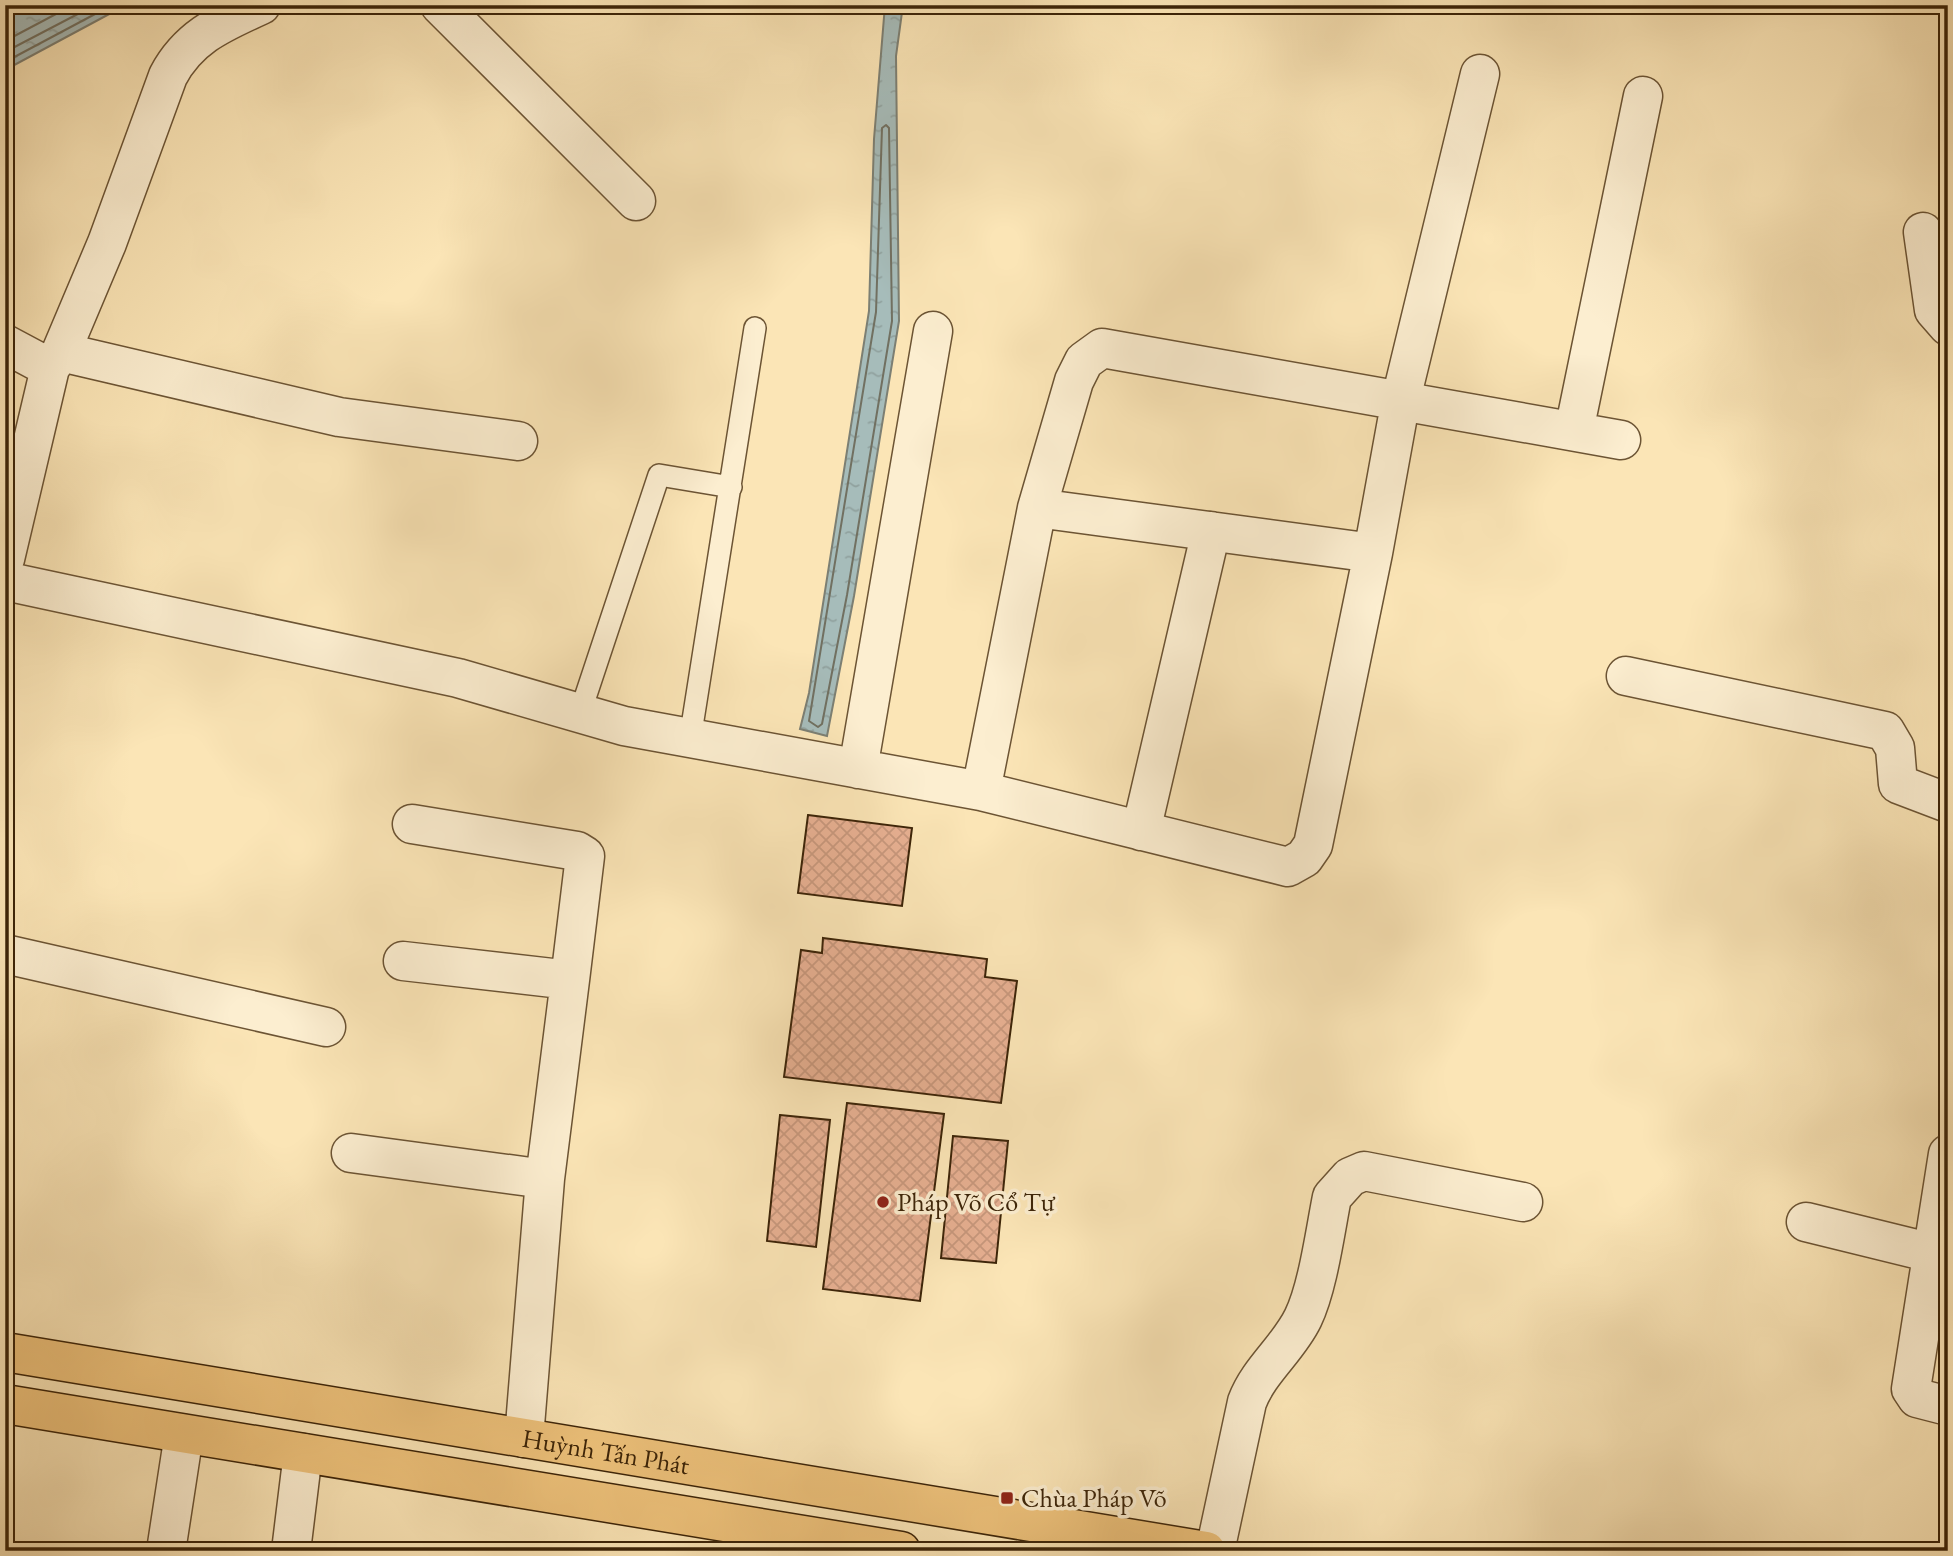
<svg xmlns="http://www.w3.org/2000/svg" width="1953" height="1556" font-family="'EB Garamond',serif">
<style>
.water{fill:url(#water-ripples);stroke:#7c7f73;stroke-width:2}
.lines{fill:none;stroke-linecap:round;stroke-linejoin:round}
.shore{stroke:#717061;stroke-width:2}
.building{fill:url(#building-cross-hatch);stroke:#3c2408;stroke-width:2}
.lane-casing{stroke:#6c5434;stroke-width:24}
.street-casing{stroke:#6c5434;stroke-width:41}
.primary-casing{stroke:#3c2408;stroke-width:41}
.lane{stroke:#fceed0;stroke-width:21}
.street{stroke:#fceed0;stroke-width:38}
.primary{stroke:#eec27b;stroke-width:38}
.poi-dot{fill:#8f2418;stroke:#fceed0;stroke-width:2.5}
.labels{text-anchor:middle;dominant-baseline:central;stroke-width:7;stroke-linejoin:round;paint-order:stroke}
.poi-label{font-size:26px;fill:#3c2408;stroke:#fceed0;text-anchor:start}
.street-label{font-size:26px;fill:#3c2408;stroke:#fceed0}
</style>
<defs>
<pattern id="water-ripples" width="26" height="14" patternUnits="userSpaceOnUse" patternTransform="scale(1.75)"><rect width="26" height="14" fill="#a6bcba"/><path d="M2 4q2-2 4 0t4 0M15 11q2-2 4 0t4 0" fill="none" stroke="#90a19e"/></pattern>
<pattern id="building-cross-hatch" width="8" height="8" patternUnits="userSpaceOnUse" patternTransform="scale(1.75)"><rect width="8" height="8" fill="#e7b092"/><path d="M0 0l8 8M0 8l8-8" fill="none" stroke="#c7977c"/></pattern>
</defs>
<rect width="100%" height="100%" fill="#fbe5b6"/>
<filter id="stains"><feTurbulence type="fractalNoise" baseFrequency=".00286" numOctaves="4"/><feColorMatrix values="0 0 0 0 .2 0 0 0 0 .09 0 0 0 0 .02 0 0 0 .5 -.17"/></filter>
<radialGradient id="worn" r=".72"><stop offset=".6" stop-color="#630" stop-opacity="0"/><stop offset="1" stop-color="#630" stop-opacity=".3"/></radialGradient>
<path class="water" d="M5 5H126L5 70Z
M885 5H903L896 56 899 321 854 596 827 736 800 729 809 693 869 311 874 139Z"/>
<g class="lines">
<path class="shore" d="M5 41 73 5
M5 52 95 5
M5 62 112 5
M886 125 889 128 892 321 847 595 822 724 818 727 809 721 876 312 882 128Z"/>
</g>
<path class="building" d="M808 815 912 828 902 906 798 893Z
M823 938 987 959 985 977 1017 981 1001 1103 784 1077 801 950 822 953Z
M847 1103 944 1114 920 1301 823 1289Z
M780 1115 830 1120 816 1247 767 1241Z
M953 1136 1008 1141 996 1263 941 1258Z"/>
<g class="lines">
<g class="lane-casing">
<path id="lane" d="M580 713 659 475 731 487
M690 739 755 328"/>
</g>
<g class="street-casing">
<path id="street" d="M440 5 636 201
M1923 232 1934 310 1948 326
M5 344 50 368
M61 352 339 417 518 441
M1574 431 1643 96
M1037 508 1373 553 1401 399 1480 74
M5 559 50 368 61 352 107 243 168 76C189 36 222 23 261 5
M5 581 458 678 624 726 981 791 1288 867 1304 858 1313 845 1373 553
M1626 676 1885 731 1895 748 1898 784 1948 803
M858 769 933 331
M981 791 1037 508 1074 381 1084 361 1102 348 1621 440
M412 824 577 851 585 856 570 980
M1141 831 1211 531
M5 954 326 1027
M403 961 570 980 545 1179 524 1438
M351 1153 545 1179
M1948 1154 1911 1389 1917 1398 1948 1406
M1806 1222 1932 1253
M166 1551 184 1434
M291 1551 303 1453
M1215 1551 1247 1402C1259 1370 1288 1349 1303 1318 1318 1287 1325 1232 1332 1197L1350 1177 1364 1171 1523 1202"/>
</g>
<g class="primary-casing">
<g id="primary">
<path id="s1" d="M5 1352 1206 1551"/>
<path d="M5 1404 901 1551"/>
</g>
</g>
<use href="#lane" class="lane"/>
<use href="#street" class="street"/>
<use href="#primary" class="primary"/>
</g>
<g class="poi-dot">
<circle cx="883" cy="1202" r="7"/>
<rect x="1000" y="1491" width="14" height="14" rx="3.5"/>
</g>
<g class="labels">
<g class="poi-label">
<text x="897" y="1202">Pháp Võ Cổ Tự</text>
<text x="1021" y="1498">Chùa Pháp Võ</text>
</g>
<g class="street-label">
<text stroke="none"><textPath href="#s1" startOffset="609">Huỳnh Tấn Phát</textPath></text>
</g>
</g>
<rect width="1953" height="1556" fill="none" stroke="#fbe5b6" stroke-width="28"/>
<rect x="7" y="7" width="1939" height="1542" fill="none" stroke="#3c2408" stroke-width="3.5"/>
<rect x="14" y="14" width="1925" height="1528" fill="none" stroke="#3c2408" stroke-width="2"/>
<rect width="100%" height="100%" filter="url(#stains)"/>
<rect width="100%" height="100%" fill="url(#worn)"/>
</svg>
